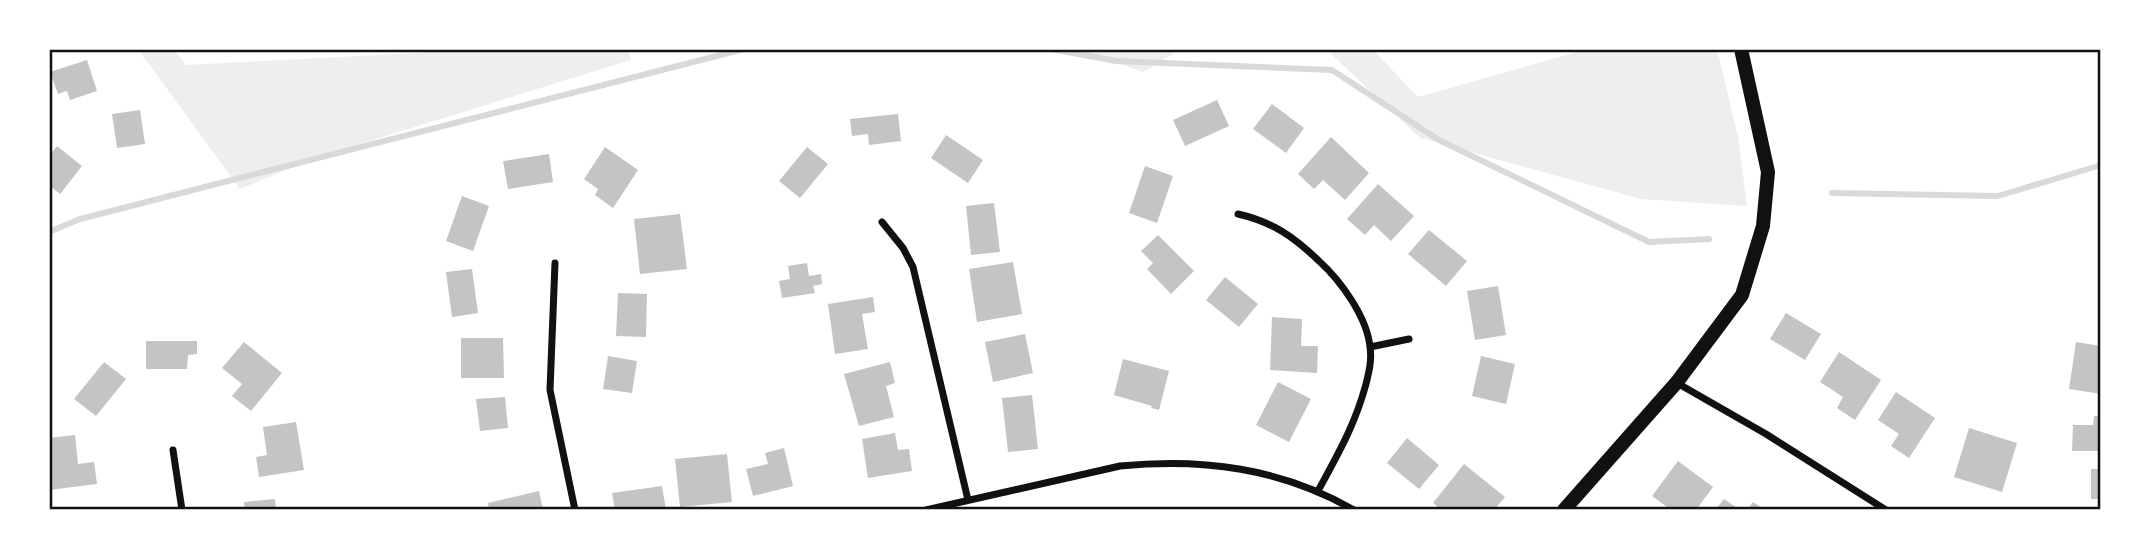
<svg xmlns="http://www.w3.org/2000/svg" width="2150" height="559" font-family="'Asap Condensed',sans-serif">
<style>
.green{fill:#eee}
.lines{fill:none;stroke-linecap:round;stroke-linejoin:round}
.stream{stroke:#d9d9d9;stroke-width:6}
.building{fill:#c4c4c4}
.minor{stroke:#111;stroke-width:7}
.secondary{stroke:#111;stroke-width:14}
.neatline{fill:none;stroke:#111;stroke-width:2.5}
</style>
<rect width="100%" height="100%" fill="#fff"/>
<path class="green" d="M138 49H173L186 65 491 49H628L631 60 318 157 240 189Z
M1076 49H1181L1143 72Z
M1326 49H1372L1418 97 1588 49H1717L1738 137 1747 206 1641 199 1420 138Z"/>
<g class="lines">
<path class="stream" d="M1051 49 1116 61 1332 70 1439 140 1649 242 1709 239
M1832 193 1998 196 2101 165
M49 232 80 219 744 49"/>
</g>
<path class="building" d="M87 60 97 91 70 100 67 91 58 94 50 72Z
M1217 100 1229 126 1185 146 1173 120Z
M1272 104 1304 128 1286 153 1253 129Z
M140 110 145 144 117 148 112 114Z
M898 114 901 141 869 145 868 134 852 136 850 119Z
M946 135 983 160 968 183 931 158Z
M1331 137 1369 173 1345 200 1323 180 1314 189 1298 174Z
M57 146 82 166 60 194 49 185V156Z
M605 147 638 170 613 208 595 195 598 189 584 179Z
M807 147 828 164 800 198 779 181Z
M549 154 553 182 508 189 503 161Z
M1145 166 1173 176 1157 223 1129 213Z
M1378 184 1414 216 1391 241 1374 225 1365 235 1347 219Z
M462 196 489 206 473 251 446 241Z
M994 203 1000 252 971 255 966 206Z
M680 214 687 269 640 274 634 219Z
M1429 230 1467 261 1446 286 1408 254Z
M1158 235 1194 271 1171 294 1147 269 1153 263 1141 251Z
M1013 262 1022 314 977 322 969 269Z
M807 263 809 276 821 274 822 284 813 286 815 293 782 298 779 281 790 279 788 266Z
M472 269 478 313 452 317 446 272Z
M1225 277 1258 304 1239 327 1206 300Z
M1498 286 1506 335 1475 340 1467 291Z
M618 293 647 294 646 337 616 336Z
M873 297 875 312 862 314 868 349 835 354 828 304Z
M1786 313 1821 334 1805 360 1770 339Z
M1272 317 1302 319 1301 346H1318L1317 373 1270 370Z
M1025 334 1033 373 993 382 985 342Z
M461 338H503L504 378H461Z
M146 341H197V354L188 355 187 369H146Z
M244 342 282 373 251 411 232 396 242 384 222 368Z
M2076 342 2101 346V394L2069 389Z
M1839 352 1881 380 1855 420 1837 408 1843 397 1820 382Z
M608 356 637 361 632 393 603 389Z
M1481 356 1515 364 1506 404 1472 396Z
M1123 359 1169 371 1159 410 1151 408 1152 406 1114 395Z
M104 362 126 379 96 416 74 399Z
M890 362 895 383 886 386 894 417 859 426 844 374Z
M1278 382 1311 399 1289 442 1256 425Z
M1896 392 1935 418 1909 458 1891 446 1899 434 1878 420Z
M1032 395 1038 449 1008 452 1002 398Z
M505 397 508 428 480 431 476 399Z
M2094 416H2101V451H2072L2073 425H2093Z
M296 422 304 470 259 477 256 457 267 455 263 427Z
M1969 428 2017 443 2002 492 1954 477Z
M895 433 898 450 909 449 912 471 868 478 862 439Z
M75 435 78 464 94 462 97 484 49 490V438Z
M1407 438 1439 465 1419 489 1387 463Z
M784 448 793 486 753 496 746 469 768 464 765 453Z
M727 454 732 502 680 507 675 459Z
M1678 461 1713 487 1696 510H1671L1652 496Z
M1464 464 1505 497 1494 510H1463L1458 507 1456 510H1442L1433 503Z
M2091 469H2101V499H2091Z
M662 486 666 510H615L612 493Z
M539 491 543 510H489L488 503Z
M275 499 276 510H245L244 502Z
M1724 499 1740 510H1715Z
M1753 502 1765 510H1747Z"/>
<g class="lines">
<path class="minor" d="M1238 214C1273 222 1294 237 1319 261 1341 281 1367 317 1370 347 1372 360 1369 372 1366 384 1355 425 1338 454 1318 491
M882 222 903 248 913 267 968 500
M555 263 550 390 575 510
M1370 347 1409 339
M1677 383 1766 434 1886 510
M173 450 182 510
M926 510 1120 466C1203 458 1281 468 1354 510"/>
<path class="secondary" d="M1564 510 1677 382 1742 295 1763 226 1768 172 1741 49"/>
</g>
<rect width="2150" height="559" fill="none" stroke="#ffffff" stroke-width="102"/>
<rect x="51" y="51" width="2048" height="457" class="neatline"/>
</svg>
